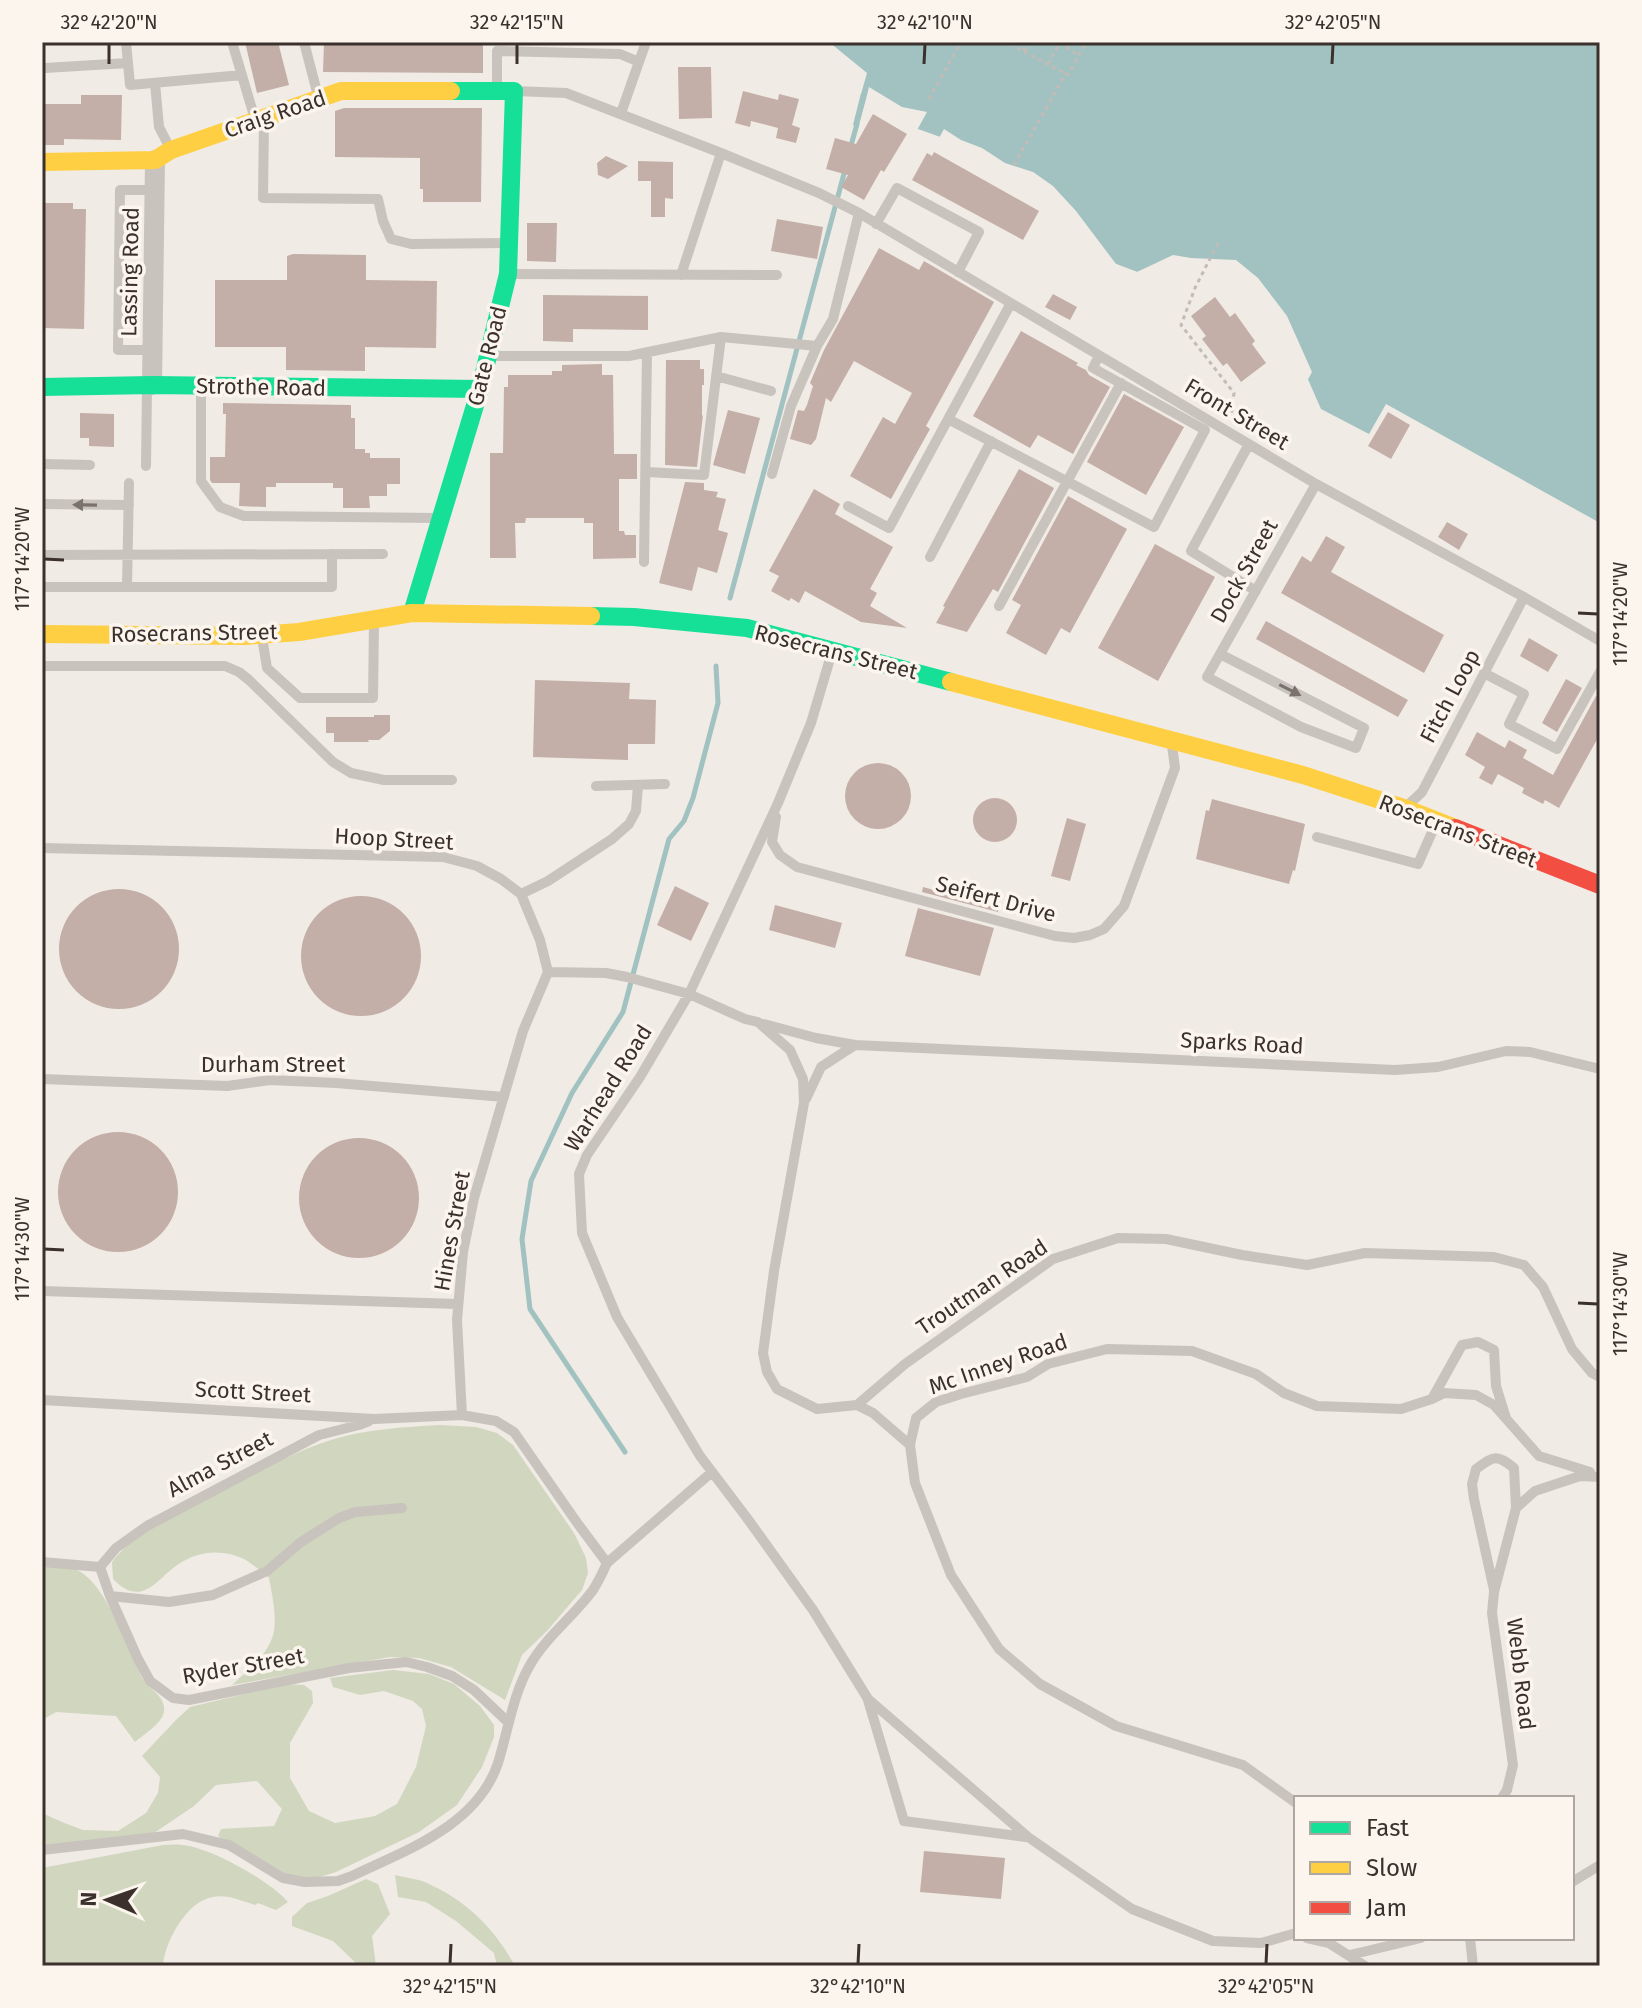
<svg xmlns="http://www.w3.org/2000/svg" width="1642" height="2008" font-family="'Fira Sans',sans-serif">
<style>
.green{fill:#d1d6bf}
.water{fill:#a1c2c1}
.pier{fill:#f0ebe5}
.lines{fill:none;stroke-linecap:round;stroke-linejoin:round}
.stream{stroke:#a1c2c1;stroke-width:5}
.building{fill:#c3afa7}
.path{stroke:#c2bbb6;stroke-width:3;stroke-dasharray:4 4;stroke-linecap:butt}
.lane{stroke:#c9c3be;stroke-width:10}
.street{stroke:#c9c3be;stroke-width:20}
.fast{stroke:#16e098;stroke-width:18}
.slow{stroke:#ffcf43;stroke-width:18}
.jam{stroke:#f24e42;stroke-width:18}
.oneway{fill:#7b726d}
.ticks{fill:none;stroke:#3b302b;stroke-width:3}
.labels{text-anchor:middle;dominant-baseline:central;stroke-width:7;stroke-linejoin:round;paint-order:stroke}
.street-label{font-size:22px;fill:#3b302b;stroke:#fbf5ee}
.neatline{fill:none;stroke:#3b302b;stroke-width:3}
.ticks-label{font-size:20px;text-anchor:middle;fill:#3b302b}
</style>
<rect width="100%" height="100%" fill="#f0ebe5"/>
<path class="green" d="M440 1425 476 1427 497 1433 513 1445 574 1533 586 1558 588 1573 582 1590 547 1631 522 1655 505 1700 451 1667 419 1658 390 1657 232 1685C277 1644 281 1639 269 1578 261 1572 253 1564 244 1559 219 1547 192 1552 172 1569 164 1575 156 1585 147 1589 134 1596 123 1589 113 1579L112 1562C136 1530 180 1513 214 1495 252 1475 290 1453 331 1440 366 1429 404 1427 440 1425Z
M42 1566C53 1567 68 1565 79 1571 106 1585 128 1648 141 1676 147 1689 166 1695 164 1711 163 1723 144 1734 135 1742L116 1716 56 1712 42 1720Z
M393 1670 429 1674 454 1684 480 1706 494 1725V1737L482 1767 457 1805 419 1832 336 1872 310 1880 290 1877 227 1843 218 1836 221 1829 274 1826 282 1809 257 1781 216 1785 194 1806 154 1833 42 1855V1813L62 1822 83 1830 118 1831 146 1813 158 1793 160 1777 142 1756 176 1720 190 1707 286 1684 304 1685 312 1691 313 1703 290 1743V1778L309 1811 335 1823 375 1816 397 1804 416 1767 426 1726 422 1709 413 1701 384 1691 360 1695 333 1687 330 1678Z
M163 1845C169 1845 176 1844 182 1845 210 1847 270 1881 288 1902L276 1910 258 1903 255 1905C239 1900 222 1892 206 1899 184 1907 164 1944 163 1966H42V1868Z
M395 1875C407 1878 421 1879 431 1885 467 1901 497 1932 515 1966H497L494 1953 456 1921 426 1902 398 1897Z
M366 1879 378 1884 390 1914 372 1936 376 1966H357L356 1963 333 1941 292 1926V1917L307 1903 328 1896Z"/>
<path class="water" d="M802 42H1600V523L1386 404 1369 434 1321 409 1303 368 1236 273 1177 257 1137 272 1116 264 1062 210 960 144 904 124 865 104 858 128 853 125 863 85Z"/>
<path class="pier" d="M798 42H829L867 73 861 94 858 92 859 87 800 45Z
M869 87 902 107 927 112 916 132 868 110 866 116 862 115Z
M944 129 961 140 982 148 1005 163 1033 172 1053 186 1076 211 1116 264 1137 272 1173 255 1191 258 1236 260 1258 278 1287 316 1312 372 1306 383 1300 370 1234 277 1177 261 1137 276 1114 268 1060 213 958 148 938 140Z"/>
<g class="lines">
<path class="stream" d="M850 149 857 124
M730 598 845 170
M625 1452 530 1309 522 1239 531 1181 572 1093 623 1012 669 839 684 821 693 798 718 703 716 666"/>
</g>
<path class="building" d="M245 42H278L289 85 257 93Z
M324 42H483V73L323 72Z
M678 67H711L712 118 679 119Z
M743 91 778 100 779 94 799 99 792 125 800 128 796 143 776 138 778 128 751 121 750 127 735 123Z
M81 95H122L121 140 64 139V145H42V104H81Z
M344 108H482L481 202H423V189H420V158L335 157V111Z
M873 114 907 134 884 172 881 170 864 200 841 187 848 175 826 169 835 138 856 144Z
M934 152 1039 211 1023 240 912 180 927 153 932 156Z
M606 156 628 166 608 179 598 175 597 163Z
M638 161 673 162V199L665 198V217H651V181H638Z
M42 203H73V209H86L84 329 42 328Z
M777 219 823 227 817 259 771 251Z
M527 223H557L556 262 527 261Z
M879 248 919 270 924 261 994 302 926 426 930 429 891 499 850 476 883 417 895 424 912 393 854 361 831 402 826 398 816 439 811 445 790 439 798 410 804 411 807 405 813 386 810 383 824 350Z
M293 254 366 255V280L437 281 436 348 365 347V371L286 370V347H215V280H287V256Z
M1053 294 1077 307 1070 320 1045 307Z
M543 295 648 296V330L573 329V342L543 341Z
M1215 297 1230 317 1235 313 1255 341 1252 344 1266 363 1241 382 1227 363 1223 366 1202 339 1206 336 1191 316Z
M1021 331 1078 363 1076 365 1086 370 1089 375 1110 387 1073 454 1038 435 1030 448 973 416Z
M666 360H700V369H704V385H702V416L703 415 697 467 665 465Z
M602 364V375H613L614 454H637V479H619V531H624L625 535H636V558L593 559V523H584V518H526L525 523H515L516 558H490V453H503L504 387H508V375H552V371H562V365Z
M1124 394 1184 427 1146 495 1087 462Z
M223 403 351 405V418H355V449H365V453H370V458H400V484H387V496H369L370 508H343V488H333V483H276V487H266V507L239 506 240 483H212L210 480V457H225L226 414H223Z
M728 410 760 418 745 474 713 465Z
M1388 412 1410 425 1391 459 1368 446Z
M80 413 114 414V447L89 446V438H80Z
M1019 469 1054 488 998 592 993 589 967 632 936 623 945 607 943 606Z
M685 482 704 483V490L718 492 716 497 726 499 718 530 728 533 717 573 698 567 692 591 659 583Z
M814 489 840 504 835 514 893 547 870 589 877 593 870 606 907 628 861 622 805 591 799 603 791 598 789 601 771 591 779 576 769 571Z
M1068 496 1127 529 1070 633 1061 628 1046 655 1006 633 1021 605 1012 600Z
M1447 522 1468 534 1459 550 1438 537Z
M1326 536 1345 547 1331 572 1444 635 1424 673 1281 593 1302 556 1311 562Z
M1155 544 1215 577 1158 681 1098 648Z
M1266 621 1408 700 1398 717 1256 639Z
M1529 638 1558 655 1548 672 1520 656Z
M1566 679 1582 688 1557 732 1542 723Z
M535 680 630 683 629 699 656 700 655 744H628V760L533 757Z
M1596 696 1600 698V734L1559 808 1545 800 1543 804 1522 793 1524 788 1498 774 1492 785 1479 778 1485 767 1465 755 1477 732 1505 748 1509 740 1527 750 1523 758 1553 775Z
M374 715H390V731L379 740H368L369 742H334V733H326V717H374Z
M845 796a33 33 0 1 1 66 0a33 33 0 1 1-66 0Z
M973 820a22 22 0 1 1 44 0a22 22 0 1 1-44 0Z
M1212 799 1305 824 1295 871 1293 870 1289 884 1196 859 1206 810 1209 811Z
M1067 818 1086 824 1070 881 1051 876Z
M675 886 709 903 691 941 657 925Z
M923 887 999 908 998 912 922 892Z
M59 949a60 60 0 1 1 120 0a60 60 0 1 1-120 0Z
M301 956a60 60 0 1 1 120 0a60 60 0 1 1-120 0Z
M775 905 842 923 835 948 769 930Z
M918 908 994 928 980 976 905 956Z
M58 1192a60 60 0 1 1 120 0a60 60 0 1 1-120 0Z
M299 1198a60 60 0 1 1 120 0a60 60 0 1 1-120 0Z
M924 1851 1005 1858 1001 1899 920 1892Z"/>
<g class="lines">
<path class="path" d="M1059 43 1079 55
M1010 44 1068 75 1086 42
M1024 51 1029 42
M1048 64 1060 42
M929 99 961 42
M1014 165 1066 73
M1218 243 1195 288 1181 325 1234 393 1231 417"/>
<path class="lane" d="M126 42 130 85 242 75
M232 42 255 119
M304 42 318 96
M45 68 128 63
M155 83 159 127 170 148
M497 89V51L620 54 639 62
M515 91 566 93 721 153
M621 113 646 42
M264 120 263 198 378 199 383 221 391 239 411 244 507 243
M876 224 897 188 979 232 958 272
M511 274 777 275
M681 275 721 153 819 193 859 213 1316 484 1524 597 1600 641
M152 350H118L120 190H155
M490 356H629L721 337 817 346 833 319 859 213
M716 376 771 391
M201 389V481L220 507 244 516 438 518
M948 419 1154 527 1205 430 1093 368 1099 355
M1249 444 1191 551 1256 591
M42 464 90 465
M146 466 147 388
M646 472 704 475 721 337
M772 474 791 406 817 346
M42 504 129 505
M848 506 889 528 1011 303
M42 555 383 554
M930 557 991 441
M644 562 647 353
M42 587H332V554
M127 587 129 483
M999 606 1121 383
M262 637 267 668 300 698H373L374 623
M832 652 811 723 778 803 689 994 640 1077 587 1155 579 1174 582 1233 617 1317 700 1456 747 1518 813 1610 868 1699 1028 1837 1132 1909 1213 1941 1261 1943 1296 1933
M1220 654 1364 728 1356 748 1301 727 1207 677 1316 484
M42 666H225L239 672 249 680 333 762 351 773 384 780H452
M1484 673 1524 694 1509 724 1557 749 1600 672
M596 786 665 784
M1406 807 1422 792 1524 597
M776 817 772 842 780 855 797 867 1055 936 1074 938 1090 935 1104 929 1124 906 1175 768 1172 745
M1317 837 1418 864 1436 823
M42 848 443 857 477 866 501 879 521 894 540 940 548 972 523 1031 474 1198 463 1252 457 1320 462 1415
M521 894 548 881 612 839 629 824 636 811 638 785
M548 972 606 973 627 977 689 994 745 1019 758 1022 790 1050 803 1079 804 1103 774 1271 763 1353 767 1372 777 1389 817 1409 857 1405 905 1364 1053 1259 1118 1238 1166 1239 1242 1255 1307 1265 1365 1253 1494 1257 1524 1265 1543 1287 1572 1349 1592 1373 1600 1377
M764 1024 816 1038 855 1045
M42 1079 227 1086 270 1080 336 1083 504 1097
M806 1099 821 1067 855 1045 1395 1070 1438 1067 1506 1051 1530 1052 1600 1069
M42 1291 458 1304
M1432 1399 1444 1393 1476 1395 1494 1405 1539 1456 1590 1472
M42 1400 374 1419 462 1415 496 1421 514 1432 578 1524 607 1563C603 1572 598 1582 593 1590 574 1616 546 1637 530 1665 513 1694 508 1731 498 1763 477 1826 406 1850 352 1876L338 1881 305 1882 283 1878 229 1845 183 1834 42 1850
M857 1405 873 1413 910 1445
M42 1562 100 1567
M607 1563 712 1472
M100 1567 110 1596 138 1659 150 1681 173 1698 189 1700 349 1668 406 1662 427 1667 452 1676 474 1690 509 1723
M100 1567 116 1548 147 1526 319 1435 359 1425 369 1421
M1494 1590 1474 1499 1472 1484 1476 1469C1494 1456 1496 1454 1514 1468L1516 1508
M110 1596 169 1602 213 1595 267 1571 301 1542 339 1518 355 1512 402 1508
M868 1700 904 1821 1026 1837
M1502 1798 1507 1790 1513 1765 1492 1613 1494 1592 1516 1508 1535 1491 1580 1476 1600 1477
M1296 1803 1243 1765 1116 1726 1040 1684 999 1649 951 1575 915 1483 910 1445 916 1418 936 1402 961 1394 1027 1377 1048 1364 1107 1349 1192 1351 1256 1374 1284 1393 1317 1406 1401 1409 1432 1399 1462 1345 1478 1342 1494 1350 1496 1386 1506 1418
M1572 1882 1600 1865
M1307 1938 1329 1943 1365 1966
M1470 1938 1473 1966
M1350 1955 1421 1938"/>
<path class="street" d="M152 385 155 160"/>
<path class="fast" d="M42 387 152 385 480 389
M412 613 480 389 508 274 514 91H451
M591 616 634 617 747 628 951 682"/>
<path class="slow" d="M42 162 155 160 171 150 341 91H451
M42 634 244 636 299 632 412 613 591 616
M951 682 1303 775 1404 808 1455 828"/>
<path class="jam" d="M1455 828 1600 885"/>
</g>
<defs><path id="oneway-solid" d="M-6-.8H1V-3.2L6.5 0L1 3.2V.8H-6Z" transform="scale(2)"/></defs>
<g class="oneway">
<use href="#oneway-solid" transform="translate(85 505) rotate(-179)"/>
<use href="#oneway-solid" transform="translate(1290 690) rotate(27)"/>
</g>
<path class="ticks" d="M109 64V44M517 64V44M924 64 925 44M1332 64 1333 44M44 559 64 560M1578 613 1598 614M44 1249 64 1250M1578 1303 1598 1304M450 1964 451 1944M858 1964 859 1944M1266 1964 1267 1944"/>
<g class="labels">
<g class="street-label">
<text transform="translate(275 114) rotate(-19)">Craig Road</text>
<text transform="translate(130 272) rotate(-89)">Lassing Road</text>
<text transform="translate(487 356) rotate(-76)">Gate Road</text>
<text transform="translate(261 387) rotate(1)">Strothe Road</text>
<text transform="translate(1237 414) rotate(31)">Front Street</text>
<text transform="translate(1244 571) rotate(-61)">Dock Street</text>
<text transform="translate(194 633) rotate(-1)">Rosecrans Street</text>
<text transform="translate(836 652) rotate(14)">Rosecrans Street</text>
<text transform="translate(1450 696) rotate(-62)">Fitch Loop</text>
<text transform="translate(1458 831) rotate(21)">Rosecrans Street</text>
<text transform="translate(394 839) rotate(3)">Hoop Street</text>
<text transform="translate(996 899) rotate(15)">Seifert Drive</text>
<text transform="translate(1242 1043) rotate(3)">Sparks Road</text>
<text x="273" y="1064">Durham Street</text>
<text transform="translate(608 1088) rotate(-58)">Warhead Road</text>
<text transform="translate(452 1231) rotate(-80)">Hines Street</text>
<text transform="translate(982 1287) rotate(-34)">Troutman Road</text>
<text transform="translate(998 1364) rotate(-19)">Mc Inney Road</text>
<text transform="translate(253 1392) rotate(3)">Scott Street</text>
<text transform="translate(220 1464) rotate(-28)">Alma Street</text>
<text transform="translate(243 1666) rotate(-10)">Ryder Street</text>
<text transform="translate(1521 1674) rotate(83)">Webb Road</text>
</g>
</g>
<rect width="1642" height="2008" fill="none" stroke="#fbf5ee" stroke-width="88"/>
<rect x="1294" y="1796" width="280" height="144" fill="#fbf5ee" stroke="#aea6a0" stroke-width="2"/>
<rect x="1310" y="1822" width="40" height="12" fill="#16e098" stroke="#aea6a0" stroke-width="2"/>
<text x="1366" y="1836" font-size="24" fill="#3b302b">Fast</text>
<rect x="1310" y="1862" width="40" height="12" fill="#ffcf43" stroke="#aea6a0" stroke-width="2"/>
<text x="1366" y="1876" font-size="24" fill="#3b302b">Slow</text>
<rect x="1310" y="1902" width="40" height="12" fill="#f24e42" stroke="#aea6a0" stroke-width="2"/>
<text x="1366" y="1916" font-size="24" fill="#3b302b">Jam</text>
<g transform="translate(108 1900) rotate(272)" stroke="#fbf5ee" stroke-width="6" paint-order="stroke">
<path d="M0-6L14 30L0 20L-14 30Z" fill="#3b302b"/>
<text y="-12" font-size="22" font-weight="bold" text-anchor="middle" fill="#3b302b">N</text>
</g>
<rect x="44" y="44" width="1554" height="1920" class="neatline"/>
<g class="ticks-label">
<text x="109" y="29">32°42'20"N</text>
<text x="517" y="29">32°42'15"N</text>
<text x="925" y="29">32°42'10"N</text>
<text x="1333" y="29">32°42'05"N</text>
<text transform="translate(22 559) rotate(-90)" y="7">117°14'20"W</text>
<text transform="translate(1620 614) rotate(-90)" y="7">117°14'20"W</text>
<text transform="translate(22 1249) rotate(-90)" y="7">117°14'30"W</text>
<text transform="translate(1620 1304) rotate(-90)" y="7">117°14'30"W</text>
<text x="450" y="1993">32°42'15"N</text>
<text x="858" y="1993">32°42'10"N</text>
<text x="1266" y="1993">32°42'05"N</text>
</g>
</svg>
